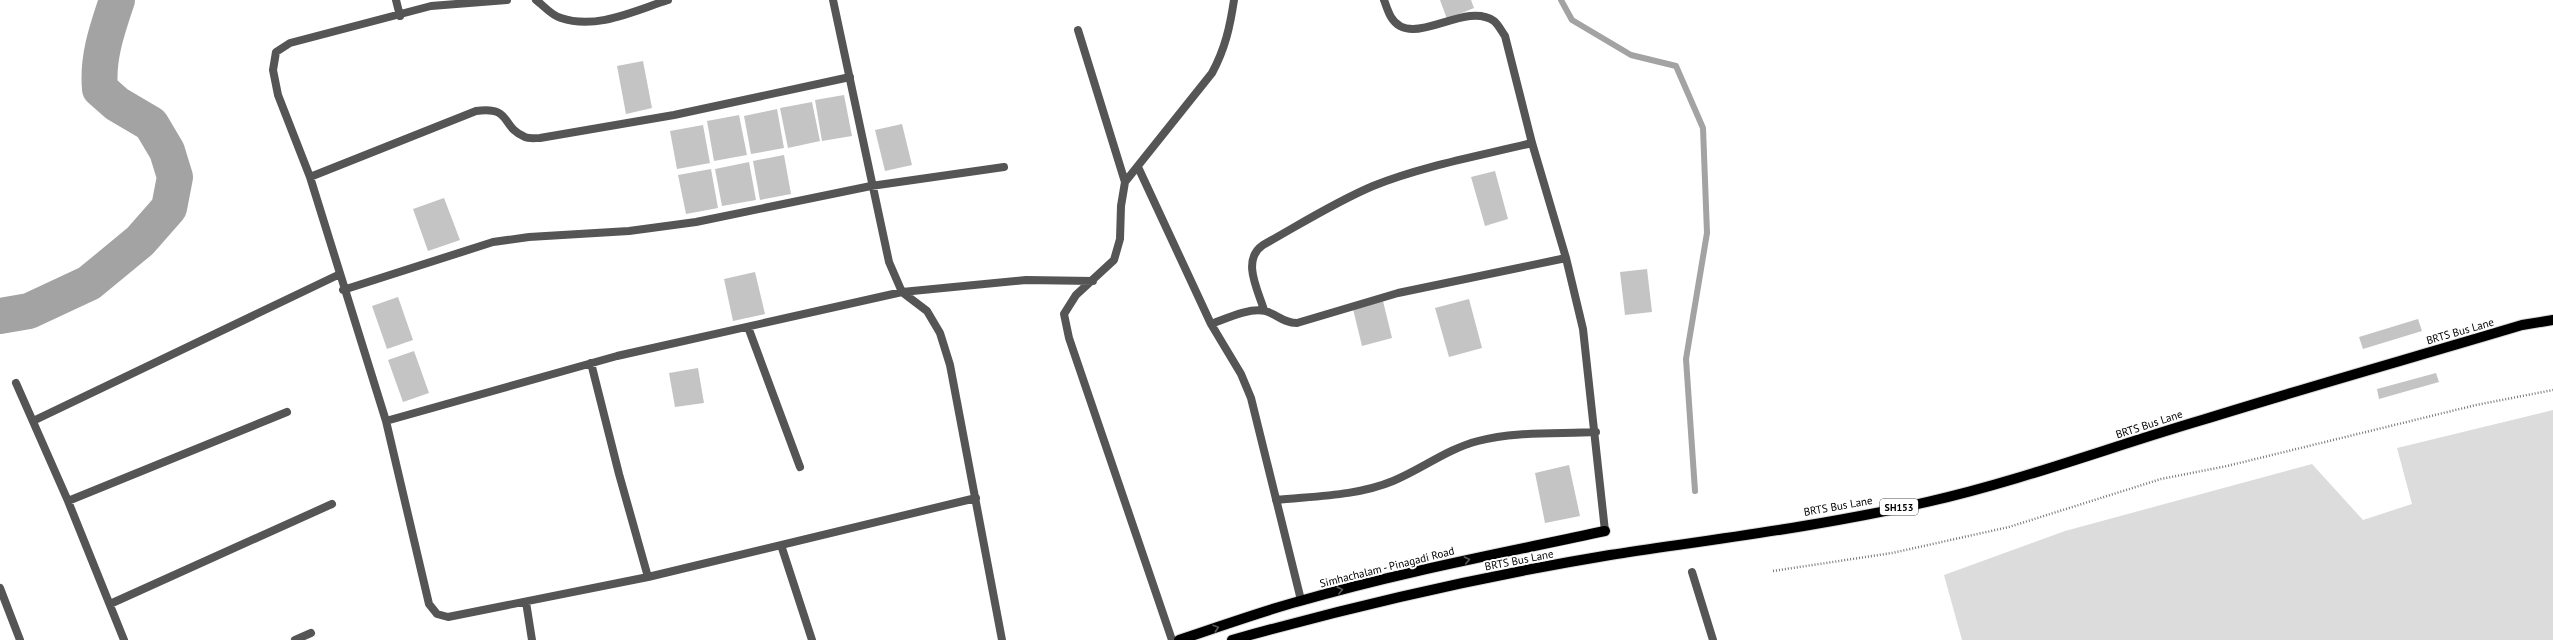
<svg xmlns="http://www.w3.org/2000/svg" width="2553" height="640" font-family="'PT Sans',sans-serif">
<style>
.green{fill:#dcdcdc}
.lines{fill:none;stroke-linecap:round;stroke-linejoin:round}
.stream{stroke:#a3a3a3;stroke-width:6}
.river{stroke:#a3a3a3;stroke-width:36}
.building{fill:#c4c4c4}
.primary-casing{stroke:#dbdbdb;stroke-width:12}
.path{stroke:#777;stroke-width:2.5;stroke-dasharray:1 2;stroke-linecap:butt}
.service{stroke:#555;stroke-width:8}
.minor{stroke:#555;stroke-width:8}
.primary{stroke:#000;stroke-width:10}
.oneway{stroke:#595959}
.labels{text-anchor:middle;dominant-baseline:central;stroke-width:4;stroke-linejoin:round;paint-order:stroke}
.shield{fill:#fff;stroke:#4c4c4c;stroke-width:1}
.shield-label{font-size:10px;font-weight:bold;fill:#000}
.street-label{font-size:11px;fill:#000;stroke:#fff}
</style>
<rect width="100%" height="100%" fill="#fff"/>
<path class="green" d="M2553 410V640H1962L1944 575 2065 531 2312 464 2363 520 2412 504 2397 448Z"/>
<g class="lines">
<path class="stream" d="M1561 0 1572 20 1631 55 1676 66 1703 128 1707 233 1686 359 1695 491"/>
<path class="river" d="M0 316 29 311 89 283 140 241 169 208 175 177 167 151 151 124 117 104 100 89C97 58 107 30 117 0"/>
</g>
<path class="building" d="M1440 0H1471L1474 8 1447 19Z
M643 61 652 108 626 114 617 66Z
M844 95 852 136 822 141 815 100Z
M812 102 820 141 788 148 780 108Z
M777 109 784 148 751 154 744 116Z
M739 115 747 155 714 161 707 121Z
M902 124 912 165 885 171 875 130Z
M703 125 710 163 677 169 670 131Z
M784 155 791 194 760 200 753 161Z
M749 162 756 200 722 206 715 169Z
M711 169 718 208 686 214 678 175Z
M1495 171 1508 219 1485 226 1471 177Z
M444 198 460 240 428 251 413 209Z
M1647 269 1652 312 1625 315 1620 272Z
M755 272 765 314 733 321 724 279Z
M398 297 413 340 387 349 372 306Z
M1469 299 1482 348 1449 357 1435 308Z
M1383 301 1392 338 1362 346 1353 309Z
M2418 319 2422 331 2363 349 2359 337Z
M414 351 429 393 403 402 388 360Z
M698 368 704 403 675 407 669 373Z
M2436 373 2439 382 2379 399 2377 389Z
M1569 465 1580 516 1545 523 1535 473Z"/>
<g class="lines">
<g class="primary-casing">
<path id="primary" d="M1179 640C1219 627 1259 612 1300 601 1400 572 1503 553 1605 531
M1232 640C1357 605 1483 576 1610 555 1716 539 1823 526 1927 502 2020 481 2110 447 2202 420 2308 387 2415 357 2522 325L2553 320"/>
</g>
<path class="path" d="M1773 571 1892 553 2009 527 2161 479 2227 466 2476 405 2553 390"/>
<path class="service" d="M1692 572 1713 640
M0 588 20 640"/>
<path class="minor" d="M396 0 400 16
M507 0 431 6 290 43 276 52 273 70 278 95 310 177 386 421 429 604 437 614 448 617 648 577 976 498
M536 0C543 5 552 16 561 18 596 30 634 11 668 0
M833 0 889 262 902 292 927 311 940 333 950 365 1002 640
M1384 0C1386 5 1388 12 1391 17 1411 51 1464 0 1494 21 1498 24 1502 32 1505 36L1532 143 1566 258 1583 329 1605 531
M1078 30 1125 182
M1138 167 1211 324 1241 374 1251 398 1301 600
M310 177 476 111C513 106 500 127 525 137 529 139 535 138 540 138L674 115 850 77
M343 290 493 242 529 237 629 231 696 222 871 186 1004 167
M1264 310C1258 290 1241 260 1263 245 1299 225 1335 202 1373 186 1423 166 1479 156 1532 143
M1211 324C1225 319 1250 307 1265 311 1277 314 1283 323 1297 323L1398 293 1566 258
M748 327 800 467
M591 363 619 474 648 577
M16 383 68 501 124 640
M33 421 340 274
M386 421 617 356 902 292 1026 280 1093 281
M1276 500C1314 496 1357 496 1393 481 1422 469 1447 449 1478 441 1515 431 1558 434 1596 432
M68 501 287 412
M781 545 812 640
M526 602 532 640
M110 604 332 504
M295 640 311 633
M1172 640 1069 338 1064 314 1076 295 1114 260 1120 239 1121 206 1125 182 1212 73C1225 49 1230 27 1234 0"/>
<use href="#primary" class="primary"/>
</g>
<defs><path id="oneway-chevron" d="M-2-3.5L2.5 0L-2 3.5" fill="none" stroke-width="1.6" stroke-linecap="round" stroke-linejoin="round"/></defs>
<g class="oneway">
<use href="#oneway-chevron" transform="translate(1467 560) rotate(-12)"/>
<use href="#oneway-chevron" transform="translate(1340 590) rotate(-14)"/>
<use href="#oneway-chevron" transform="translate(1216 628) rotate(-18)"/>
</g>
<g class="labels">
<rect class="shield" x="1880" y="499" width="38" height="16" rx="3"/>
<g class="shield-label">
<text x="1899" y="507">SH153</text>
</g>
<g class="street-label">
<text transform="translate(2460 331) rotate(-16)">BRTS Bus Lane</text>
<text transform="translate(2149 424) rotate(-18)">BRTS Bus Lane</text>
<text transform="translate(1838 506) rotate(-10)">BRTS Bus Lane</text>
<text transform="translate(1519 560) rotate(-11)">BRTS Bus Lane</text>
<text transform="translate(1387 567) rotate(-14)">Simhachalam - Pinagadi Road</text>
</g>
</g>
</svg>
